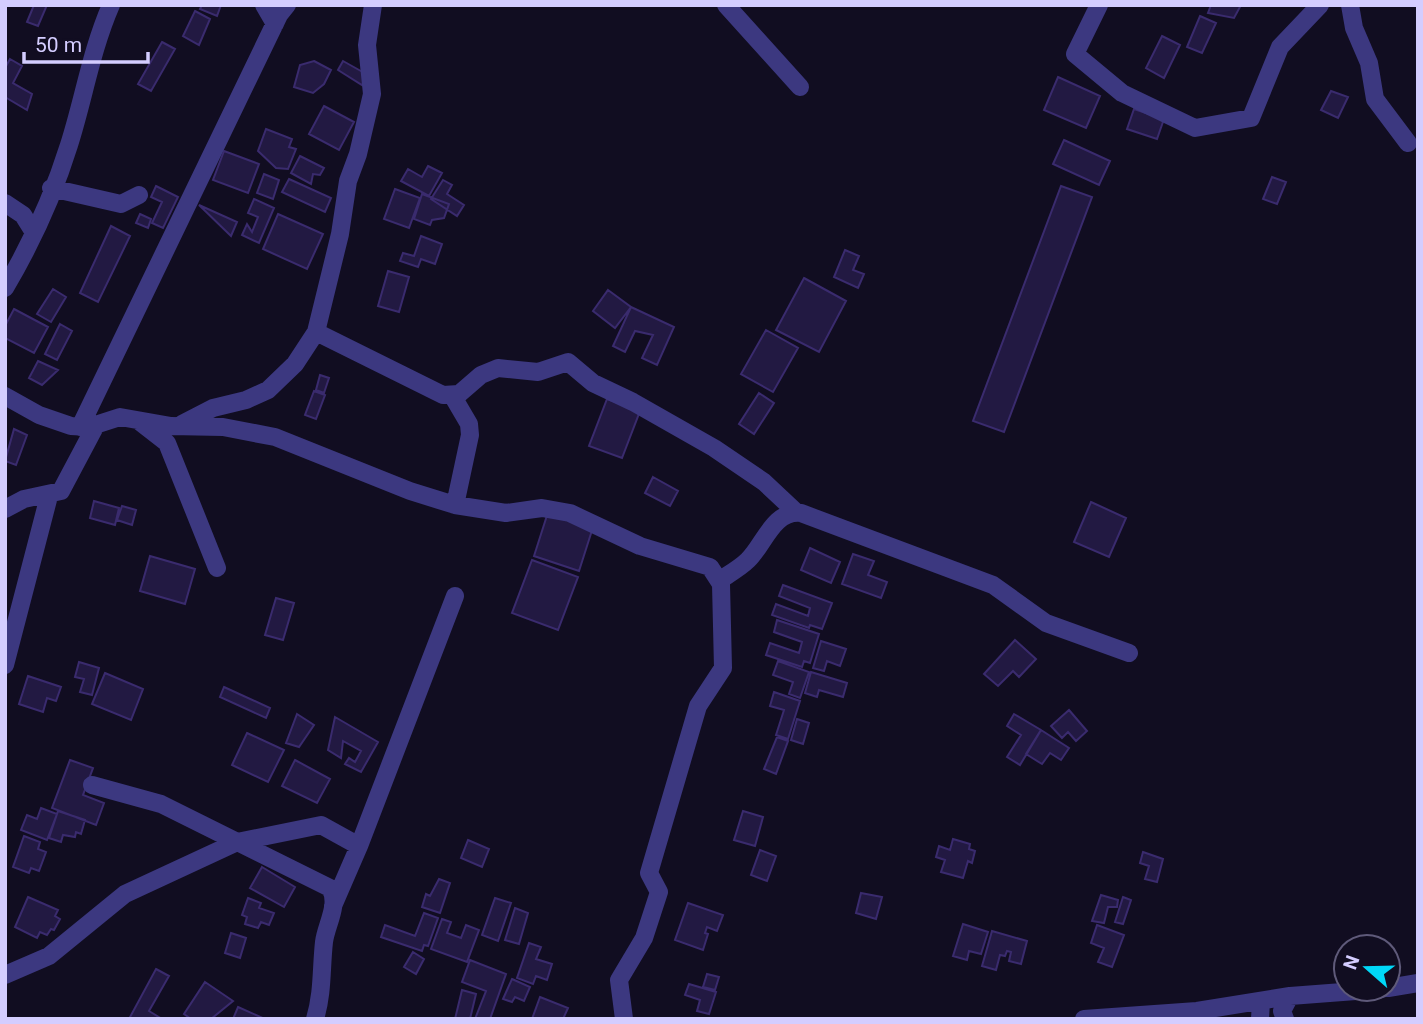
<svg xmlns="http://www.w3.org/2000/svg" width="1423" height="1024" font-family="Roboto,sans-serif">
<style>
.building{fill:#221942;stroke:#3a2b6e;stroke-width:2}
.lines{fill:none;stroke-linecap:round;stroke-linejoin:round}
.street{stroke:#3c3880;stroke-width:18}
</style>
<rect width="100%" height="100%" fill="#110d21"/>
<path class="building" d="M34 5H47L38 26 27 22Z
M202 5H221L217 16 200 9Z
M1211 5H1241L1234 18 1208 13Z
M195 11 210 19 199 45 183 36Z
M1200 16 1216 23 1202 53 1187 47Z
M1162 36 1180 45 1164 78 1146 68Z
M162 42 175 49 151 91 138 84Z
M10 59 22 66 13 83 32 94 27 110 5 97V68Z
M314 61 331 70 324 84 313 93 294 87 300 65Z
M343 61 368 75 362 85 338 70Z
M1058 77 1100 96 1086 128 1044 110Z
M1331 91 1348 97 1338 118 1321 110Z
M324 106 354 122 339 150 309 134Z
M1134 109 1164 119 1157 139 1127 129Z
M266 129 292 139 289 147 296 149 288 169 276 168 258 151Z
M1064 140 1110 161 1099 185 1053 164Z
M224 151 259 164 248 193 213 180Z
M300 156 324 168 320 175 313 174 311 184 291 173Z
M428 166 442 173 429 196 401 181 408 169 422 177Z
M264 174 279 180 273 199 257 193Z
M1272 177 1286 182 1277 204 1263 199Z
M289 179 331 198 325 212 282 192Z
M443 180 452 185 447 194 464 205 457 216 431 199Z
M156 186 178 197 163 228 152 223 162 202 151 197Z
M1061 186 1092 197 1004 432 973 421Z
M395 189 420 198 409 228 384 219Z
M422 194 449 204 444 218 432 220 430 225 414 219Z
M254 199 274 208 259 243 242 235 247 224 252 232 258 217 248 213Z
M199 205 237 222 231 236Z
M140 214 151 219 148 228 136 223Z
M278 214 323 234 307 269 263 249Z
M111 226 130 236 98 302 80 293Z
M421 236 442 244 435 264 421 259 418 267 400 261 403 253 414 256Z
M845 250 859 256 853 270 864 274 858 288 834 277Z
M388 271 409 277 399 312 378 306Z
M804 278 846 301 819 352 776 330Z
M53 289 66 297 51 322 37 314Z
M608 290 631 307 615 328 593 311Z
M631 307 674 327 657 365 642 358 653 335 635 331 625 352 613 346Z
M14 309 48 327 34 353 5 338V326Z
M60 324 72 331 57 360 45 354Z
M766 330 798 348 773 392 741 374Z
M38 361 58 370 42 385 29 378Z
M320 375 329 378 324 393 316 390Z
M314 391 325 395 316 419 305 415Z
M759 393 774 403 754 434 739 424Z
M607 399 640 411 622 458 589 446Z
M14 429 27 435 16 465 5 461Z
M653 477 678 491 670 506 645 493Z
M94 501 119 508 115 525 90 518Z
M1091 502 1126 518 1109 557 1074 542Z
M122 506 136 510 132 525 117 520Z
M550 506 595 521 579 571 534 556Z
M810 548 840 562 831 583 801 570Z
M853 554 874 561 868 575 887 582 881 598 842 584Z
M150 556 195 569 185 604 140 591Z
M532 560 578 577 558 630 512 613Z
M783 585 832 603 822 629 810 625 809 628 772 615 776 604 808 616 810 608 779 596Z
M276 598 294 603 283 640 265 635Z
M777 620 819 634 810 663 804 661 802 667 766 655 770 643 799 653 802 642 774 632Z
M1015 640 1036 659 1019 677 1013 671 998 686 984 674Z
M821 641 846 649 840 666 827 661 824 671 813 668Z
M778 661 809 672 800 698 789 694 793 682 773 675Z
M79 662 99 668 92 695 80 692 84 679 75 677Z
M811 672 847 683 843 697 819 690 817 697 805 693Z
M105 673 143 689 131 720 92 704Z
M28 676 61 687 56 701 47 698 43 712 19 704Z
M224 687 270 708 266 718 220 697Z
M774 692 800 701 788 739 776 735 784 710 770 706Z
M1069 710 1087 731 1076 741 1068 732 1062 738 1051 726Z
M297 714 314 725 299 747 286 743Z
M1014 714 1041 730 1020 765 1007 757 1021 735 1007 726Z
M335 717 378 742 361 772 345 764 349 758 355 762 361 751 343 741 341 758 328 750Z
M797 719 809 723 803 744 791 740Z
M1041 730 1069 748 1061 760 1050 753 1042 764 1026 754Z
M247 733 284 750 268 782 232 765Z
M777 737 788 741 776 774 764 769Z
M70 760 93 768 83 795 104 803 96 825 52 808Z
M295 760 330 779 317 803 282 786Z
M41 808 57 814 47 840 21 830 27 815 37 819Z
M58 811 85 820 81 834 76 832 75 837 63 835 61 842 49 838Z
M743 811 763 817 755 846 734 840Z
M24 836 40 842 38 849 46 852 39 871 31 868 29 873 13 867Z
M953 839 970 844 969 849 975 851 972 863 968 861 963 878 941 872 945 860 936 857 939 846 950 850Z
M468 840 489 849 482 867 461 858Z
M760 850 776 856 767 881 751 875Z
M1143 852 1163 859 1157 882 1145 879 1149 866 1140 863Z
M262 867 295 887 284 907 250 888Z
M439 879 450 883 440 913 422 907 426 894 430 896Z
M861 893 882 897 876 919 856 913Z
M1101 895 1118 900 1117 907H1108L1104 923 1092 921Z
M28 897 58 910 55 916 60 919 54 930 51 929 47 935 40 932 37 938 15 927Z
M1123 897 1131 900 1123 924 1115 922Z
M248 898 261 903 259 908 274 913 269 925 261 922 258 928 245 924 247 917 242 915Z
M495 898 511 903 498 941 482 935Z
M688 903 723 915 717 931 707 927 705 933 708 934 703 950 675 940Z
M515 908 528 913 519 944 505 940Z
M424 913 438 918 428 946 424 945 422 951 381 937 385 925 415 936Z
M442 919 451 922 447 933 461 938 466 925 479 930 467 962 431 949Z
M963 924 988 932 981 954 969 951 967 960 953 956Z
M1097 925 1124 935 1112 967 1098 962 1104 948 1091 943Z
M992 931 1027 941 1021 964 1009 961 1011 952 1007 951 1005 956 1000 955 996 970 982 966Z
M231 933 246 938 240 958 225 953Z
M529 943 541 947 536 959 552 964 547 980 536 976 533 984 517 978Z
M413 952 424 959 416 974 404 967Z
M470 960 506 974 490 1019H475L486 991 462 982Z
M156 969 169 976 149 1011 162 1019H129Z
M707 974 719 977 715 990 703 987Z
M512 979 530 987 524 1001 515 997 512 1002 503 999Z
M205 982 233 1001 211 1019H191L184 1014Z
M689 984 716 992 709 1014 697 1011 700 1000 685 995Z
M462 990 476 994 470 1019H455Z
M540 997 568 1008 563 1019H532Z
M238 1007 265 1019H233Z"/>
<g class="lines">
<path class="street" d="M264 5 275 24
M726 5 800 87
M1099 5 1075 54 1122 93 1195 128 1251 118 1280 47 1320 5
M1350 5 1354 28 1369 63 1375 99 1408 143
M51 188 121 204 139 195
M5 203 23 215 33 231
M5 288C31 244 54 193 69 145 84 98 91 51 111 5
M316 332 443 395 459 394 481 375 498 368 538 372 568 362 593 383 633 402 714 448 764 482 796 512
M452 395 469 424 470 435 455 505
M5 396 39 415 71 426 89 427 120 417 171 426 223 427 275 437 410 491 455 505 506 513 542 508 570 513 640 546 710 567 721 584 723 668 698 706 649 873 659 892 644 938 619 980 624 1019
M140 422 167 443 217 568
M182 424 213 408 246 400 268 390 295 364 316 332 340 234 348 181 358 154 372 94 367 45 373 5
M80 427 279 15 287 5
M5 509 24 499 61 491 96 425
M720 580C729 574 740 568 748 560 764 545 773 510 801 513L993 585 1046 623 1129 653
M5 665 49 496
M92 785 161 804 330 888C340 904 326 925 324 942 321 969 323 992 315 1019
M359 846 455 596
M5 975 49 956 125 894 237 842 321 825 359 846 333 906
M1388 988 1418 983
M1084 1019 1197 1011 1290 996 1382 989
M1260 1019 1261 1001
M1285 1019 1282 1011 1290 996"/>
</g>
<rect width="1423" height="1024" fill="none" stroke="#d4cdff" stroke-width="14"/>
<g transform="translate(1367 968) rotate(290)"><circle r="33" fill="#110d21" stroke="#5f5a7a" stroke-width="2"/>
<path d="M0-5L12 26L0 18L-12 26Z" fill="#00d8f8"/>
<text y="-10" font-size="19" font-weight="bold" text-anchor="middle" fill="#d4cdff">N</text>
</g>
<path d="M24 52v10h124v-10" fill="none" stroke="#d4cdff" stroke-width="3.5"/>
<text x="35" y="52" font-size="21" fill="#d4cdff" stroke="#110d21" stroke-width="5" paint-order="stroke">50 m</text>
</svg>
